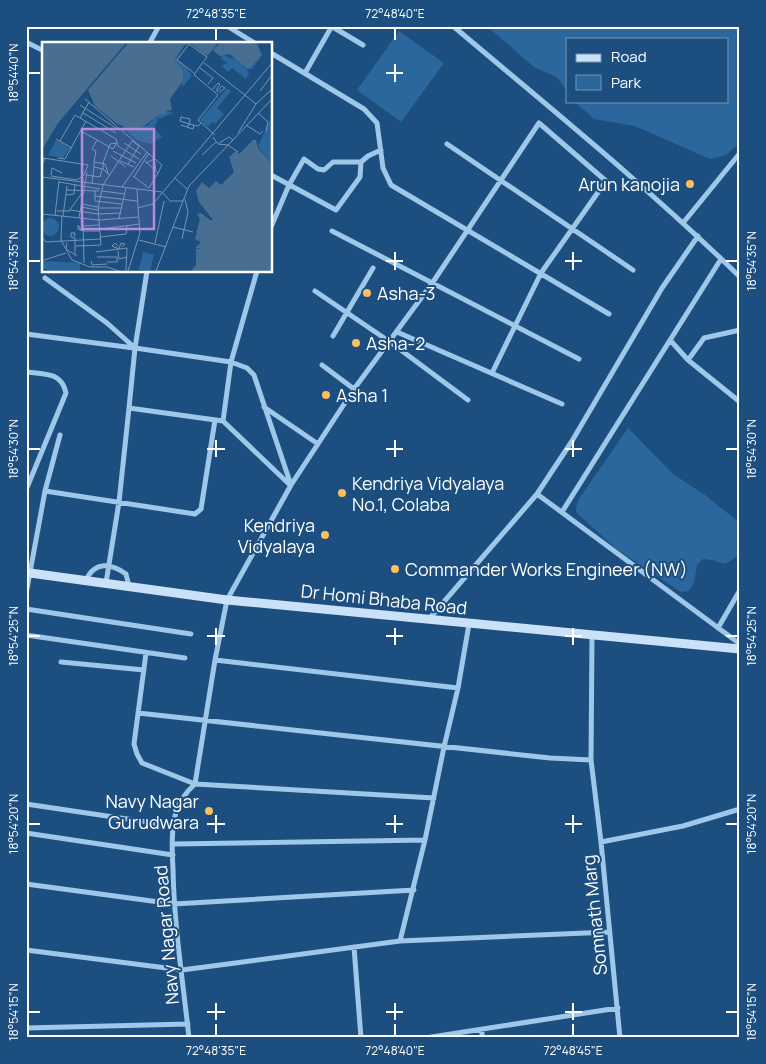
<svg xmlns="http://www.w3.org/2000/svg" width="766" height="1064" font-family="Manrope,sans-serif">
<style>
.green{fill:#2b679c}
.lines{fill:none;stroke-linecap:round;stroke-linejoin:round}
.street{stroke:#9fc7e9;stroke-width:5}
.secondary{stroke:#cae1f7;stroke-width:9}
.ticks{fill:none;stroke:#fff;stroke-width:2}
.poi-dot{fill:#fac05d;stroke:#1c4f7f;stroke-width:2}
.labels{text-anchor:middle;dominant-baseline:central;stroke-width:4;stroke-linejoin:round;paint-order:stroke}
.poi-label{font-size:18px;fill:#fff;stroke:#1c4f7f;text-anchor:start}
.street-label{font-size:18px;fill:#fff;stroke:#1c4f7f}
.inset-road{fill:none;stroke:#7795b2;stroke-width:1}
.view{fill:#b68bdc;fill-opacity:0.15;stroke:#b68bdc;stroke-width:2.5}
.inset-edge{fill:none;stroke:#fff;stroke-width:2.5}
.neatline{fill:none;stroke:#fff;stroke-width:2}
.ticks-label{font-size:12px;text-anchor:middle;fill:#fff}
</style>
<rect width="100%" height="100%" fill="#1c4f7f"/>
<path class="green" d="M487 26H740V143L726 155 710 159 635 126 594 119 574 101H727V39H567V92L558 78 534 67Z
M399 31 444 63 401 122 357 90Z
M628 428 673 474 705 495 740 523V554C718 572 724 559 703 559L697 565 694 583 689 591 681 592 615 548 576 512 577 503 581 496Z"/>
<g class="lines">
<path class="street" d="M227 26 256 44
M331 26 363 45
M453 26C550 108 649 188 740 277
M26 42 44 51
M149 44 159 26
M271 53 364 109 377 123 383 168 391 185 609 314
M305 73 332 26
M447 144 633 270
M271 175 336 210 360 177 361 162
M683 223 740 153
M271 227 289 185 304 159 318 169 324 170 333 162H361L368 156 381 150
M332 231 579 359
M257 271 231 362 223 421 290 485
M45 278 107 323 135 348
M315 291 390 342 468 400
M397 332 562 404
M26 334 134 348
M333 336 373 268
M670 340 688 360 740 402
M135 348 147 271
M688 360 704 338 740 330
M322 365 354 389
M26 372C44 374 62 372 66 393L26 490
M264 407 318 444
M223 421 129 408 135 348 231 362 247 368 254 375 291 485
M45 491 195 514 201 509 215 420
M537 494 740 644
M562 512 721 259
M86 580C95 561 111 563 126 574L129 586
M106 583 119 502 129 408
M26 594 45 491 60 435
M26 609 191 634
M429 619 537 494 572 441 662 288 698 236
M718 628 740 590
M26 635 185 658
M592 636 591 760 601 842
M146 653 134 744 137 754 142 763 195 784 434 798
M215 660 458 688
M61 662 144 670
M138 713 550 758 591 760
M26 804 174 826
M26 833 173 855
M173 844 425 840
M26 884 174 904 414 890
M400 941 425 840 444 747 458 688 469 624
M354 947 361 1038
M26 950 182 970 400 941 610 932
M26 1028 188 1024
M482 1030V1038
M189 1038C183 982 174 926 173 869 172 851 171 830 176 812 180 800 186 792 195 784L215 660 227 600 291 485 354 389 433 282 539 123 606 181 541 273 492 373
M425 1038 618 1008
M620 1038 601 842 683 826 740 809"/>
<path class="secondary" d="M30 573 227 600 740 649"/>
</g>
<path class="ticks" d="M216 28V40M395 28V40M395 64V82M28 73H40M386 73H403M395 252V270M573 252V270M28 261H40M386 261H403M565 261H582M726 261H738M216 440V457M395 440V457M573 440V457M28 449H40M207 449H225M386 449H403M565 449H582M726 449H738M216 628V645M395 628V645M573 628V645M28 636H40M207 636H225M386 636H403M565 636H582M726 636H738M216 815V833M395 815V833M573 815V833M28 824H40M207 824H225M386 824H403M565 824H582M726 824H738M216 1003V1020M395 1003V1020M573 1003V1020M28 1012H40M207 1012H225M386 1012H403M565 1012H582M726 1012H738M216 1024V1036M395 1024V1036M573 1024V1036"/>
<g class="poi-dot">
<circle cx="690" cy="184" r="5"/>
<circle cx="367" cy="293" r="5"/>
<circle cx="356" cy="343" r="5"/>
<circle cx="326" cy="395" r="5"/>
<circle cx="342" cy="493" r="5"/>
<circle cx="325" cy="535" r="5"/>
<circle cx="395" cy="569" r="5"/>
<circle cx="209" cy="811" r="5"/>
</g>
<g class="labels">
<g class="poi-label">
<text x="680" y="184" text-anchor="end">Arun kanojia</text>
<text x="377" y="293">Asha-3</text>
<text x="366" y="343">Asha-2</text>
<text x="336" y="395">Asha 1</text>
<text x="352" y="483">Kendriya Vidyalaya<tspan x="352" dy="21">No.1, Colaba</tspan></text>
<text x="315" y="525" text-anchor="end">Kendriya<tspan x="315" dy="21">Vidyalaya</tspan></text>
<text x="405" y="569">Commander Works Engineer (NW)</text>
<text x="199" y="801" text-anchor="end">Navy Nagar<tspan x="199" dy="21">Gurudwara</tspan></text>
</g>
<g class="street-label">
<text transform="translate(384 599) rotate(6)">Dr Homi Bhaba Road</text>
<text transform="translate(594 915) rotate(-96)">Somnath Marg</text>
<text transform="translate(166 935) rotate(-95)">Navy Nagar Road</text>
</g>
</g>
<g transform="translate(42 42)">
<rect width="230" height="230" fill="#1c4f7f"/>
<path d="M147 1 135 16 150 33 140 46 141 29 133 17ZM178 1 216 2 220 13 210 27H204L207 31 204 37 190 26 186 30 179 24 185 21 179 16 181 13 192 17 188 12 182 11 178 14 171 8ZM185 46 189 49 175 66 182 72 173 82 170 80 166 85 158 78ZM124 69 132 71 116 77 112 86 120 95 108 102 95 98 80 85 104 84 119 72 123 74ZM228 78 230 80V122L216 104ZM14 98 28 106 21 116 6 113ZM-1 185a9 9 0 1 1 18 0a9 9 0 1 1-18 0ZM101 210 112 213 108 229 97 228ZM0 219 38 221V229H8L0 226Z" fill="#2b679c"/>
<path d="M0 1H84L16 81 0 108ZM86 1H176L165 14 148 1 142 4 133 17 141 29V39L128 57 130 68 124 69 123 74 119 72 99 86 87 87 74 81 53 64 46 48ZM178 1H214L220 13 206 27 188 12 178 14 171 8ZM211 98H214L216 106 230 122V229H149L154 223V207H161L153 206 159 200 153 197 158 177 155 172 159 171 168 178H171L157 160 154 149 160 140 167 146 174 139 179 143 192 130 187 115 194 109 197 112Z" fill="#486e92"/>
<path class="inset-road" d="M158 26 171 36 166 42M152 31 135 18 147 2 165 15 162 19M171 47 176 41 178 42 174 49M218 49 230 33M175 50 180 44 183 46 177 51M176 53 152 33 161 20 214 62M43 57 120 123 116 131M38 63 77 88M41 71 74 91M216 71 226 80 224 89M38 76 47 60M139 83 151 87 152 83M204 83 218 92 221 89M145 85 146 84 147 82 148 79V77L139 75 138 79 147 82 156 84 159 81M39 89 71 107 74 102M196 91 214 62 230 47M173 93 156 78 176 53M171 95 176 102 186 103 196 110M14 97 30 106M18 99 33 73 74 97 76 104 97 117M82 101 99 112M177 101 187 95 191 98M71 109 94 121M160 113 174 100M69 114 84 125M3 116 0 124 1 116 46 123 42 133 35 138 9 134M16 116 23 117 44 79M78 119 92 125M103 119 116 131 107 146M52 120 54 109 50 107 55 98M104 121 112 117 114 128M61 127 52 125V120L63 122 66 131M9 133 10 126 20 131M44 133 58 135 60 127M67 133 61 127V121L68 102 75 101M91 134 107 146M0 135 120 150M92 135 107 111M133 136 145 147M17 140 58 147M50 141 52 125M80 145 105 110M95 147 96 166M24 148 57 149M53 149V159L80 162M60 149 83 152M120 150 128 159H141L147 144 230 57M121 150 230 21M24 153 32 152 33 143M53 154 95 159M39 162 56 165M39 165 56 168M56 166H79M28 168 56 172 79 171M15 169H27L40 151M0 172 57 178 97 175M13 173 17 139M20 174 19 198 30 218 48 225H65L77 229M21 174 25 144M37 176 45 130M41 176 42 221M77 176 84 146M41 184 57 183M131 185 151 190M58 187 98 182M39 188 36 183V187L41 189H58M0 195 4 200 58 197M32 195 33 191H29V195L34 197M58 195 84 192 85 184M140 197 146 170 143 157M97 198 124 205M25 201 24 207 35 214M113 201 122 159M33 204 59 203 56 166 61 143 90 99 97 104 86 122M76 204 73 201 70 204 77 207 79 201 83 202 80 205M76 209 77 217 85 215M54 210 85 206 84 229M33 213V197M55 215H75V220H65M2 218 24 211M49 219 50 223 65 222M86 229 98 191 96 166 111 162 120 151M114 229 141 159"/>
<path class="view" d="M40 87H112V187H40Z"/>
<rect width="230" height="230" class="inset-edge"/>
</g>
<rect width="766" height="1064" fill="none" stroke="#1c4f7f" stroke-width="55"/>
<rect x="566" y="38" width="162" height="65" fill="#1c4f7f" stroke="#7795b2"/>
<rect x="576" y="54" width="25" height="8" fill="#cae1f7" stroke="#7795b2"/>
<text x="611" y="62" font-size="15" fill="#ffffff">Road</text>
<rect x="576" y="75" width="25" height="15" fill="#2b679c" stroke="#7795b2"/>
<text x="611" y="88" font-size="15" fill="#ffffff">Park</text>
<rect x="28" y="28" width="710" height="1008" class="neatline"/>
<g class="ticks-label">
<text x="216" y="18">72°48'35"E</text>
<text x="395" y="18">72°48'40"E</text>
<text transform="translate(14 73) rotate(-90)" y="4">18°54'40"N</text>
<text transform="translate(14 261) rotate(-90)" y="4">18°54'35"N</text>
<text transform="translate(752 261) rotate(-90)" y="4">18°54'35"N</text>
<text transform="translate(14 449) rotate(-90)" y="4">18°54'30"N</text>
<text transform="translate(752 449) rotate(-90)" y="4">18°54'30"N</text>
<text transform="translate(14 636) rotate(-90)" y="4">18°54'25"N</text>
<text transform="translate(752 636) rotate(-90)" y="4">18°54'25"N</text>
<text transform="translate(14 824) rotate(-90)" y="4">18°54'20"N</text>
<text transform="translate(752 824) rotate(-90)" y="4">18°54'20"N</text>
<text transform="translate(14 1012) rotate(-90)" y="4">18°54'15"N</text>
<text transform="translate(752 1012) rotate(-90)" y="4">18°54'15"N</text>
<text x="216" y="1055">72°48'35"E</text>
<text x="395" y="1055">72°48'40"E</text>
<text x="573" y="1055">72°48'45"E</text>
</g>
</svg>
